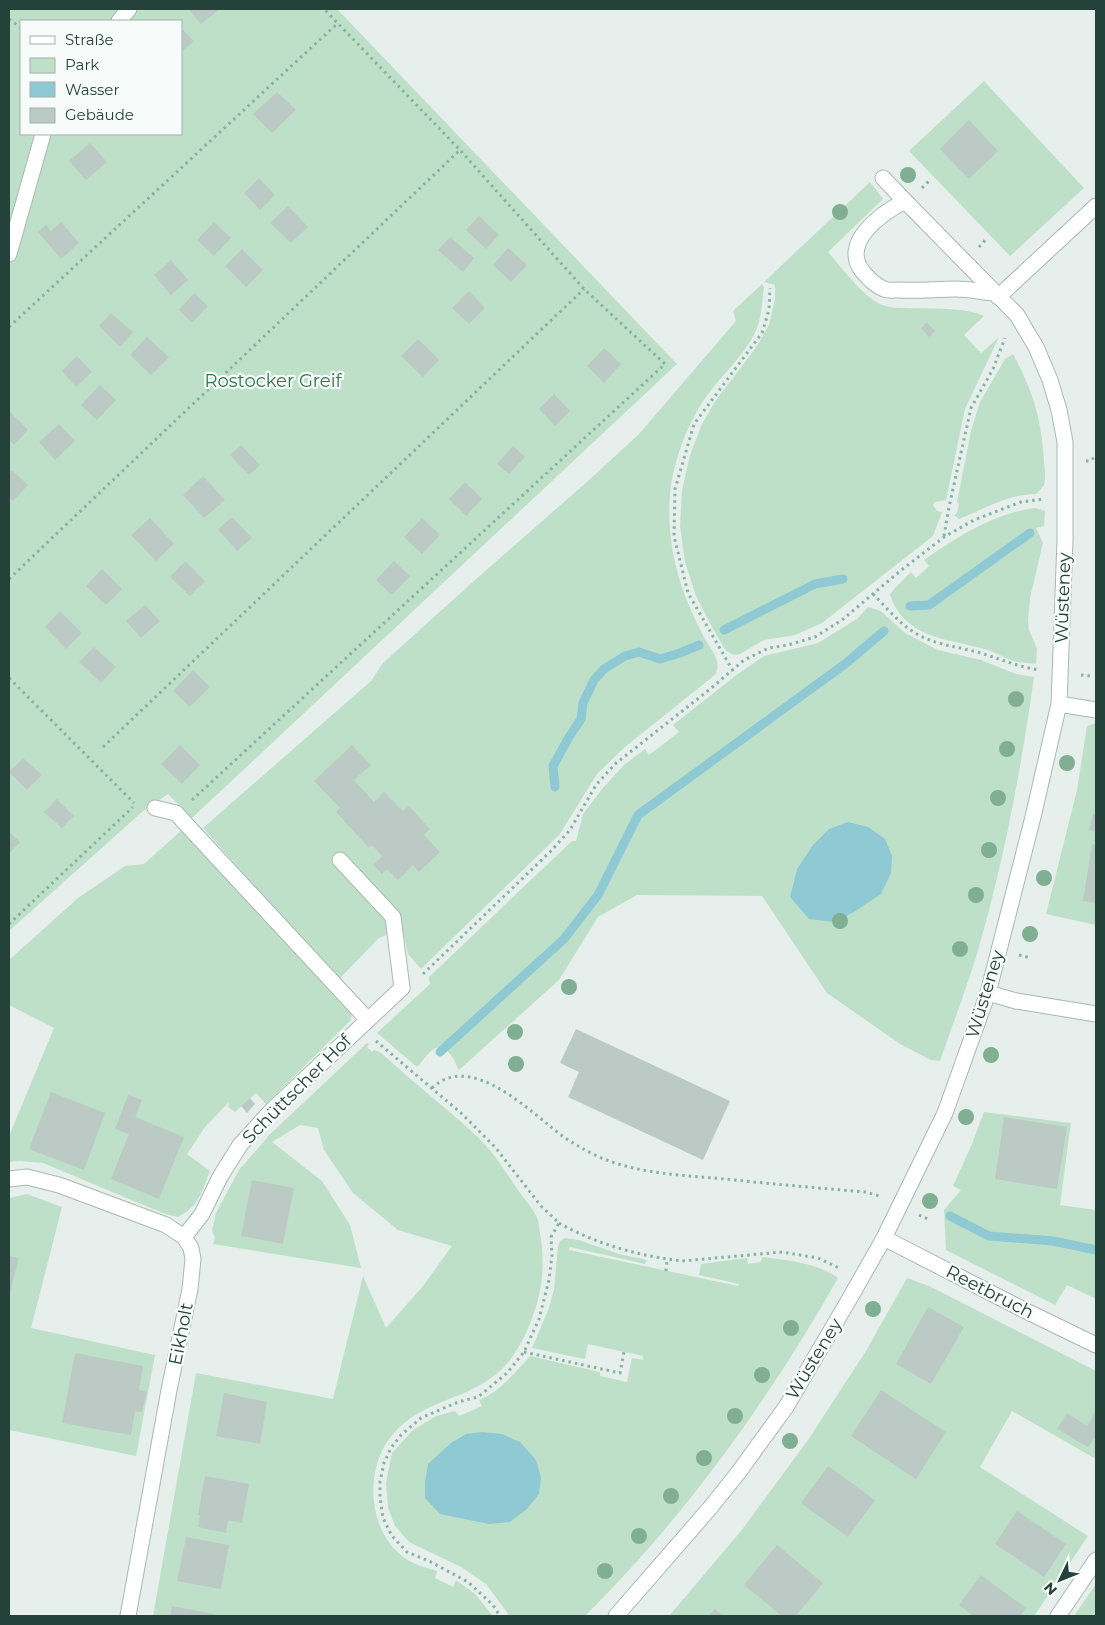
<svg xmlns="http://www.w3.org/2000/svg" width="1105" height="1625" font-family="Montserrat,sans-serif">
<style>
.green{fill:#bfe0c8;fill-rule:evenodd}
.water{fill:#8ec9d4}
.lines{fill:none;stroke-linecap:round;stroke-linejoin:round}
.stream{stroke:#8ec9d4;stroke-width:9}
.building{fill:#bbcac4}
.service-casing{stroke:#a8b8b2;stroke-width:17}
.minor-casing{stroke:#a8b8b2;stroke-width:17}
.path{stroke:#86b3a5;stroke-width:3;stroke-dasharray:2.5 4;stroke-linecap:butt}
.service{stroke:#fff;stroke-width:15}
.minor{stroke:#fff;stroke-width:15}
.tree{fill:#80af93}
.labels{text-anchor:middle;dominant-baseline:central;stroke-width:4.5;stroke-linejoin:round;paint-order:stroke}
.park-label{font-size:18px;fill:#2d7a4b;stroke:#f7fbf9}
.street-label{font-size:18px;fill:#24423a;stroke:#f7fbf9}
</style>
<rect width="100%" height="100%" fill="#e6efeb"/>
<path class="green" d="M9 9H337L677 364 192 818 168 794 142 812 9 931ZM21 21H181V134H21Z
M984 81 1084 188 1010 256 909 151Z
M870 182 883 199 828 252C841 267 863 296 880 304 889 308 898 308 907 308 928 309 965 307 984 316L964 335 981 353 999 337 965 409 946 500 935 502 933 505 937 511 942 512 933 536 822 623 795 635 764 640 740 654 734 655 726 651 712 627 696 596 685 562 680 526 682 491 690 455 702 424 716 400 755 349 769 325 775 299V285L764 282Z
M762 284 764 287C762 301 762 315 757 328 748 351 724 373 709 393 689 419 673 461 670 494 666 545 679 588 702 633 708 647 722 658 716 674L625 747 597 774 560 834 421 969 408 954 402 928 379 938 338 980 203 828 371 681 383 663 475 580 588 481 639 434 736 321 733 311Z
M1013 354C1033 391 1042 420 1044 462 1045 469 1046 479 1044 485 1042 488 1038 492 1036 494 1008 494 984 509 959 519L954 515 957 513 959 504 957 502 971 431 980 402 1005 359Z
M1036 508 1045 511 1044 526 1036 528 1043 543 1030 598 1028 621 1029 630 1037 649 1036 664C1030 663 1023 663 1017 662 1005 659 994 651 981 648 945 639 904 637 890 595L894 589 911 572 916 578 929 566 924 560C959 536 994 513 1036 508Z
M868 607 881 611 905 633 938 650 981 660 1016 674 1034 677C1021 771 1003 866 976 957 965 992 952 1027 940 1061L931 1060 900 1044 827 993 762 896 637 895 598 917 559 980 459 1070C455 1062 447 1041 434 1049 428 1052 422 1062 417 1067L377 1033 430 984 429 977 572 841H576L583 814 602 789 624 765 645 749 649 755 679 732 673 725 735 676 764 656 818 643 857 619Z
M1096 723V925L1046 914 1077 790 1087 726Z
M183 829 346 1007 352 1015 350 1021 266 1104 256 1093 235 1112 228 1107 229 1102 205 1127 187 1154 210 1171C201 1193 200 1205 178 1217L165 1214 43 1163 19 1161 9 1162V1136L54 1028 9 1005V960L78 898 125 866 144 864Z
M367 1043 369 1045 367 1047 372 1052 374 1050 380 1052C400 1070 420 1087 440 1104 457 1118 475 1133 490 1150 500 1163 509 1177 518 1190 524 1199 533 1208 537 1218 539 1222 539 1228 540 1233 544 1256 544 1280 537 1303 530 1327 519 1352 502 1369 469 1401 424 1398 393 1434 363 1469 367 1532 406 1559 416 1565 426 1568 437 1571L435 1578 453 1587 456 1580 475 1594 493 1616H153L196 1373 333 1399 363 1276 386 1328 423 1286 452 1246 398 1230 353 1193 324 1150 318 1128 300 1125 272 1142 322 1181 350 1225 361 1268 213 1244 215 1238 212 1230 216 1213 239 1170 267 1138V1137Z
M984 1112 1071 1123 1060 1205 1096 1210V1299L1067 1285 1055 1305 946 1250 944 1210 961 1190 953 1186 972 1144Z
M27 1194 62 1207 31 1328 155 1355 136 1456 9 1430V1198Z
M565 1238 579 1240 619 1254 647 1260 645 1264 570 1247 569 1250 738 1286 739 1284 699 1275 701 1264 747 1258 748 1264 761 1262 762 1257C787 1260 818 1263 838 1278 769 1400 685 1517 585 1616H509L506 1611 486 1584 461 1567 409 1542 395 1526 388 1508 386 1483 392 1453 413 1430 436 1416 455 1411 459 1416 482 1406 479 1400C500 1392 516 1371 530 1356L600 1372V1376L627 1382 632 1358 643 1360V1356L588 1344 585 1359 532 1348 549 1308 554 1289 558 1247 560 1241Z
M907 1278 929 1286 1096 1371V1459L1012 1411 980 1467 1088 1536 1034 1616H669L741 1531 808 1440 866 1351Z
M1096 1584V1616H1074Z"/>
<path class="water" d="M848 822 868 827 885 839 892 856 891 873 881 894 854 912 834 922 809 919 790 897 797 869 813 845 829 829Z
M482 1432 502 1434 520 1442 536 1460 541 1478 539 1494 527 1509 510 1522 489 1524 440 1514 425 1498V1481L428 1464 451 1443 466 1434Z"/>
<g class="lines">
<path class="stream" d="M910 606 929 605 1030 533
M724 630 815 584 843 579
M555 787 553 766 569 737 581 719 583 703 594 680 604 669 625 656 639 652 660 659 680 653 699 645
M440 1052 564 939 598 895 638 815 845 664 884 631
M950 1216 989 1236 1053 1241 1096 1250"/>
</g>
<path class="building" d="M188 9H220L201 24Z
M181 28 194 41 181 52Z
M277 92 296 110 272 133 253 114Z
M969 120 998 151 969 179 940 149Z
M90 143 107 162 86 180 69 161Z
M259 178 275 195 260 210 244 193Z
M288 206 308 227 291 243 270 223Z
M479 216 499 235 486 249 466 230Z
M61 222 79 243 61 259 38 232 46 225 51 231Z
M214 222 231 238 214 256 197 240Z
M450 237 474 258 463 272 438 250Z
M508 248 527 265 511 282 493 265Z
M242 249 263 270 246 287 225 266Z
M171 260 188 280 171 295 154 275Z
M469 291 485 308 469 324 452 308Z
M194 293 208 306 192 323 179 310Z
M111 313 133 332 120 347 99 326Z
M927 322 935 331 929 337 921 328Z
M147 337 169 357 151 375 130 355Z
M418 339 439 360 423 377 401 356Z
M604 348 621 364 604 383 587 366Z
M77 356 92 372 76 387 62 371Z
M100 385 116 400 97 420 81 405Z
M554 394 570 411 555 426 539 409Z
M10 412 28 430 14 445 9 439V413Z
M59 424 75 441 55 460 39 442Z
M241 445 260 465 249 475 230 455Z
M513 446 525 457 509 474 497 464Z
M12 470 28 485 13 501 9 497V473Z
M203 476 225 500 204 518 183 495Z
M465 482 482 499 466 516 449 499Z
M232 517 252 538 237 551 218 529Z
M150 518 174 544 156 561 131 535Z
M422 518 440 535 422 554 404 537Z
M185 561 205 581 190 596 170 577Z
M394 561 410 576 392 595 376 580Z
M102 569 122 589 106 605 86 586Z
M145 605 160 621 141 638 126 621Z
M60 611 82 633 66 649 45 627Z
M94 647 116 667 101 683 79 662Z
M193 670 210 687 190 707 173 691Z
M180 745 200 765 182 784 161 764Z
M352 745 371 765 354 780 374 802 384 792 403 811 409 806 430 829 424 835 440 852 419 872 413 865 398 880 387 869 382 874 373 865 382 856 372 845 369 848 336 812 340 808 314 781Z
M23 758 42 775 27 790 9 772Z
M57 799 74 816 62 828 44 812Z
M1093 814H1096V832L1089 830Z
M9 832 20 842 9 854Z
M1092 844 1096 845V903L1083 901Z
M576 1029 730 1101 703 1160 568 1097 579 1072 560 1063Z
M51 1092 105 1113 84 1170 29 1149Z
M128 1095 142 1100 135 1117 184 1137 159 1199 111 1179 129 1134 115 1129Z
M250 1098 255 1104 247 1113 241 1106Z
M1004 1117 1067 1127 1057 1189 995 1179Z
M252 1180 294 1188 283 1244 241 1236Z
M9 1256 19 1258 9 1296Z
M928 1307 964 1327 931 1384 896 1364Z
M75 1353 143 1366 139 1390 147 1392 142 1412 135 1411 131 1435 62 1423Z
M881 1390 946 1432 916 1479 851 1436Z
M224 1393 267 1402 260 1444 216 1436Z
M1096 1410V1436L1088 1447 1057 1429 1067 1413 1087 1426Z
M828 1466 875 1500 848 1537 801 1503Z
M205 1476 249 1484 242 1523 228 1520 226 1533 198 1527 200 1515H198Z
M1017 1511 1066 1544 1044 1577 995 1544Z
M186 1537 229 1545 221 1589 177 1581Z
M777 1545 823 1583 796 1616H782L744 1585Z
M981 1575 1026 1608 1020 1616H973L959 1605Z
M172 1606 214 1614 213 1616H170Z
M715 1609 723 1616H709Z"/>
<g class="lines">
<g class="service-casing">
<path id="service" d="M119 21 129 9
M883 178 905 201
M9 254 43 134
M155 808 176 813 185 823
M340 860 393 917 402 988"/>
</g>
<g class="minor-casing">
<path id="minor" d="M998 297 1096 206
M1059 704 1096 710
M185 823 368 1020
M988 993 1016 1001 1096 1014
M9 1179 27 1177 59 1185 166 1225 184 1237 191 1248 193 1259 190 1289 169 1390 128 1616
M184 1237 202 1214 220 1177 240 1145 272 1110 402 988
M884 1238 1026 1311 1096 1345
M616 1616 710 1508 738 1473 786 1407 850 1298 884 1238 945 1113 988 993 1033 817 1059 704 1065 540V442L1059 410 1050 380 1036 347 1017 315 905 201C882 213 839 243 863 272 868 278 876 286 884 289 888 291 894 290 899 290 918 291 937 289 956 289 969 289 982 292 994 293
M1058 1616 1096 1560"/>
</g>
<path class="path" d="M9 19 21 28
M922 188 931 179
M979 247 987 238
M9 327 338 23
M1086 461H1090L1096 456
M944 536 949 507 971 408 993 369 1005 338
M9 579 460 150
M873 594C885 606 897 621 912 631 931 644 954 646 977 652 998 658 1018 667 1040 670
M733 671 688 593 674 536 675 489 694 424 762 333 769 310 770 288
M1081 675 1090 676
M9 678 134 803
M103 747 584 289
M192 800 665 364 584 289 460 150 324 9
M9 924 133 807
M1019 955 1031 958
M423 974 550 852 570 830 596 785 615 764 709 690 744 660 769 648 788 645 815 637 842 620 899 572 944 537 974 520 1021 502 1045 499
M376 1041 461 1113 495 1147 541 1206 559 1223 551 1237 552 1255 549 1280 539 1319 524 1352 507 1373 478 1397 458 1402 421 1418 401 1435 391 1448 384 1463 380 1482V1497L383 1518 392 1536 407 1552 431 1562 468 1582 493 1605 500 1616
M432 1088C472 1050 532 1114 565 1138 575 1144 584 1150 595 1155 635 1174 681 1175 725 1179 772 1184 819 1188 865 1192L880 1196
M919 1215 930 1220
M559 1223C596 1244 639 1256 682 1261L782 1252 818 1258 841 1269
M666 1271 667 1259
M524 1352 620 1373 624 1352"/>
<use href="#service" class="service"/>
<use href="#minor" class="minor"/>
</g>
<g class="tree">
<circle cx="908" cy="175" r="8"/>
<circle cx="840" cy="212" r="8"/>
<circle cx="1016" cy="699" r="8"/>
<circle cx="1007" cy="749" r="8"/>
<circle cx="1067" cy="763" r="8"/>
<circle cx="998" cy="798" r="8"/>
<circle cx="989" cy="850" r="8"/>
<circle cx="1044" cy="878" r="8"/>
<circle cx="976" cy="895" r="8"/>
<circle cx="840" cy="921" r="8"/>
<circle cx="1030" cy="934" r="8"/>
<circle cx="960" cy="949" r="8"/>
<circle cx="569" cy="987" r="8"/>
<circle cx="515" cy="1032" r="8"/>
<circle cx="991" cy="1055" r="8"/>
<circle cx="516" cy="1064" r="8"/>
<circle cx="966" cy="1117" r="8"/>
<circle cx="930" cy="1201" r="8"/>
<circle cx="873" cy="1309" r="8"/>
<circle cx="791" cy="1328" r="8"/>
<circle cx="762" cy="1375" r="8"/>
<circle cx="735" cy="1416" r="8"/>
<circle cx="790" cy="1441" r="8"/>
<circle cx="704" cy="1458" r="8"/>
<circle cx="671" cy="1496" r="8"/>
<circle cx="639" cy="1536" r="8"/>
<circle cx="605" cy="1571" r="8"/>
</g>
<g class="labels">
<g class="park-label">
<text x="273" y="381">Rostocker Greif</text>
</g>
<g class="street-label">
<text transform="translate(1063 598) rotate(-88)">Wüsteney</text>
<text transform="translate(985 994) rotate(-73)">Wüsteney</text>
<text transform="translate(297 1089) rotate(-45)">Schüttscher Hof</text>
<text transform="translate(990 1292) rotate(27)">Reetbruch</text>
<text transform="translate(181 1334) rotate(-79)">Eikholt</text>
<text transform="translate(814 1359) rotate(-59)">Wüsteney</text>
</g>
</g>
<rect width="1105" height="1625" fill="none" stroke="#24423a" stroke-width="20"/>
<rect x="20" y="20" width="162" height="115" fill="#f7fbf9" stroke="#a3b1ad"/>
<rect x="30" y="36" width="25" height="8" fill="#ffffff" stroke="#a3b1ad"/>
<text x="65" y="45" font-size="15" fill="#24423a">Straße</text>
<rect x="30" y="58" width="25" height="15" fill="#bfe0c8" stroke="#a3b1ad"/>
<text x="65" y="70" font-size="15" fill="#24423a">Park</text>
<rect x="30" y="82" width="25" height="15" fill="#8ec9d4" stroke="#a3b1ad"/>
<text x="65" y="95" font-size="15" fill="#24423a">Wasser</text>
<rect x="30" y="108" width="25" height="15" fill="#bbcac4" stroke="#a3b1ad"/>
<text x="65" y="120" font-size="15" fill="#24423a">Gebäude</text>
<g transform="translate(1060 1580) rotate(227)" stroke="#f7fbf9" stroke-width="4" paint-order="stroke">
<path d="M0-4L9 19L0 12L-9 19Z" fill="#24423a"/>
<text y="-8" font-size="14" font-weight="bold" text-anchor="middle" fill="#24423a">N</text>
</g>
</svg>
